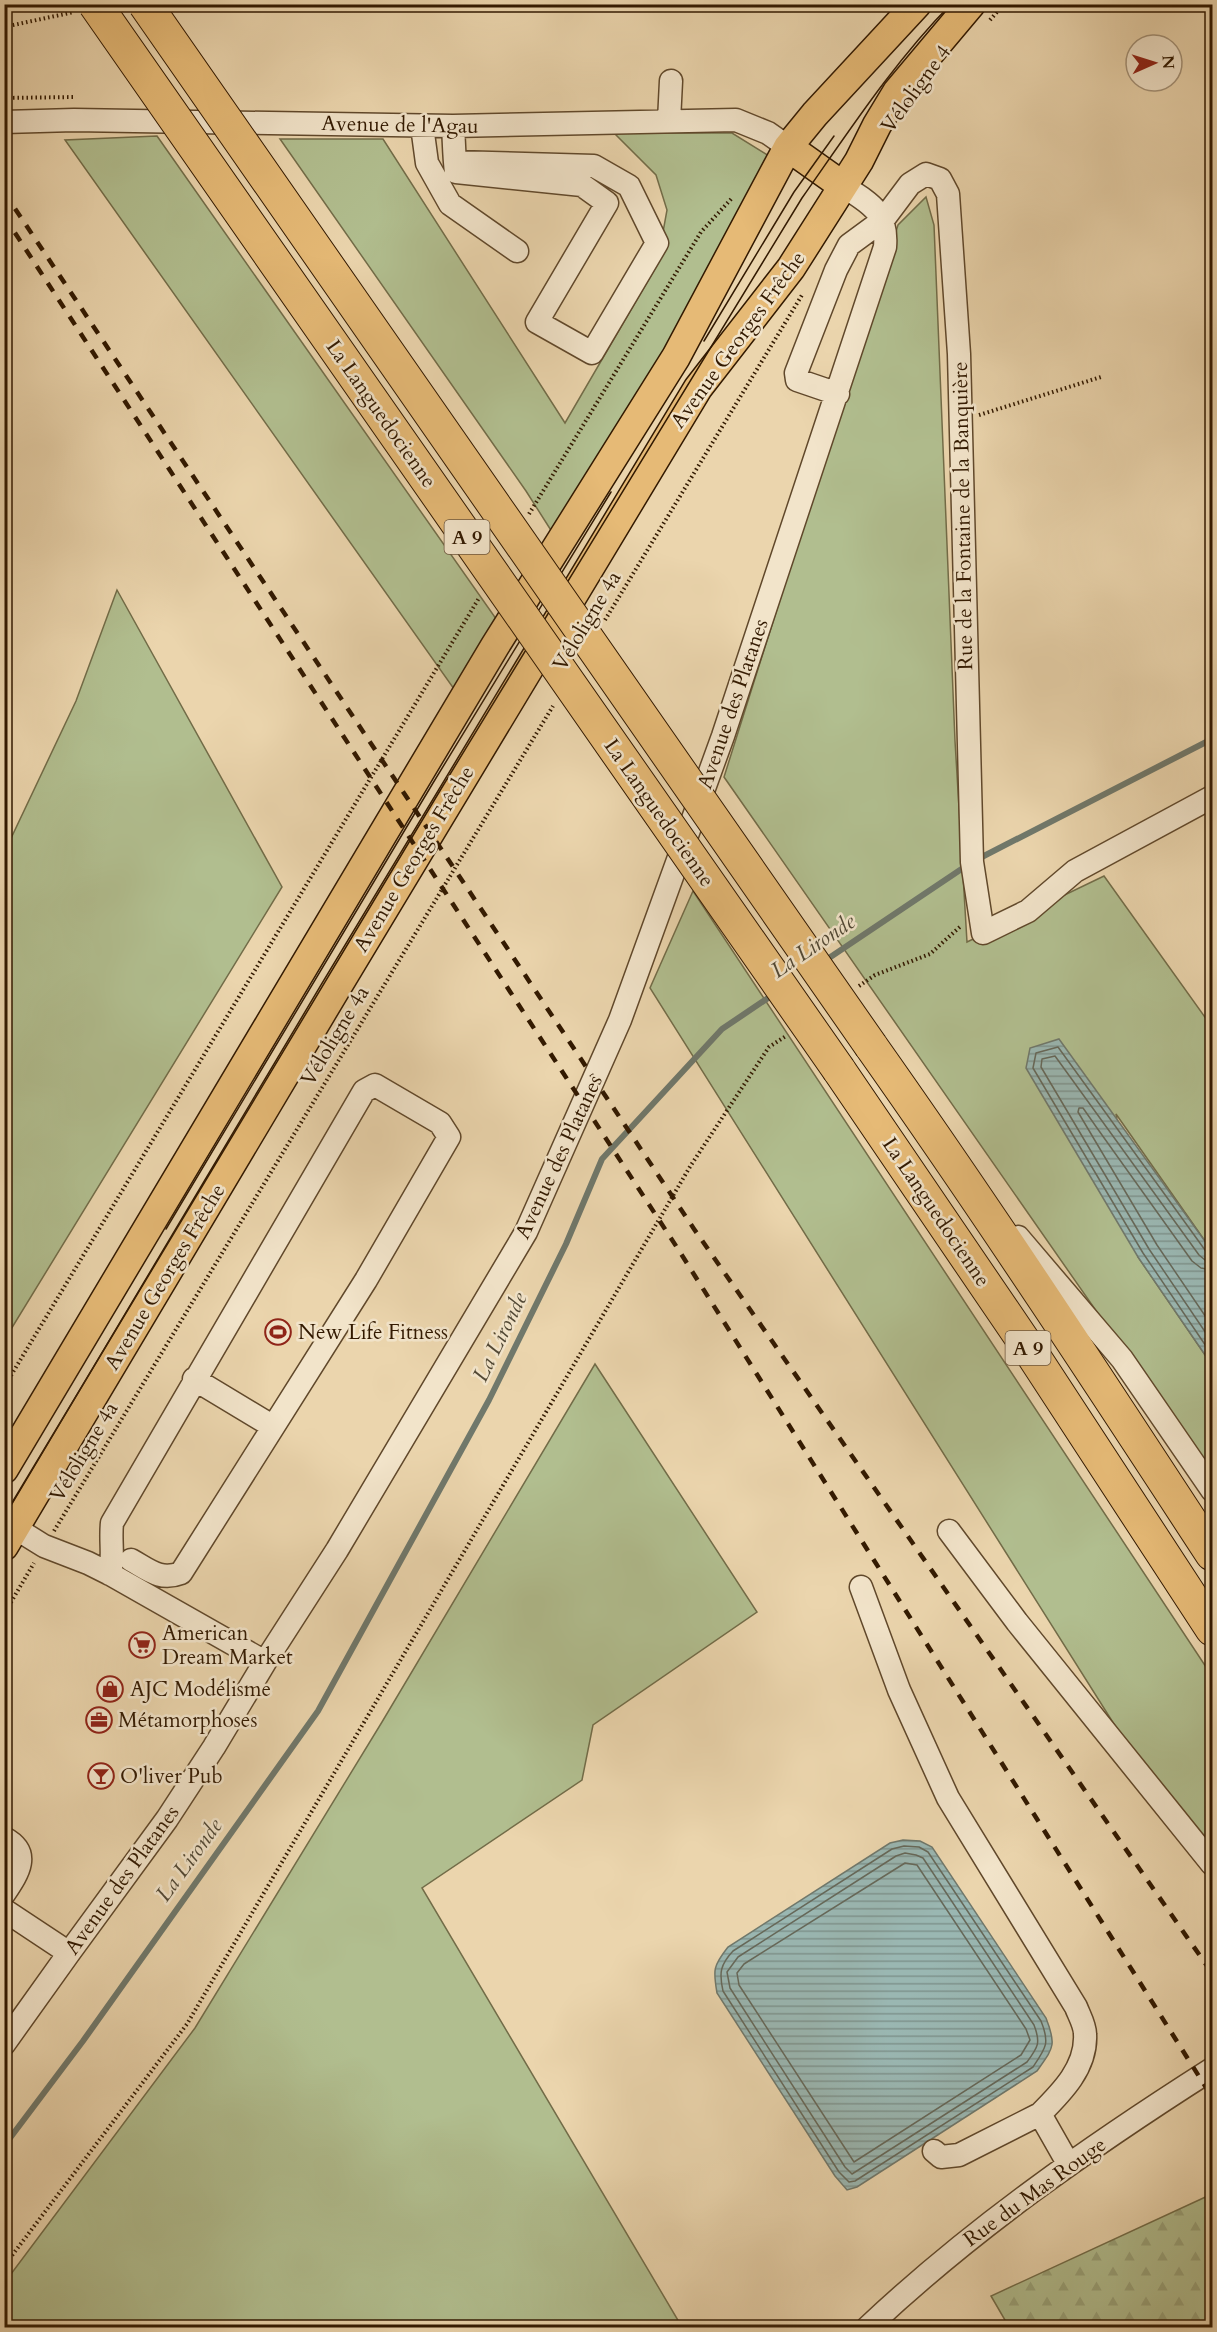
<svg xmlns="http://www.w3.org/2000/svg" width="1217" height="2332" font-family="Cardo,serif">
<style>
.green{fill:#b1be8f;stroke:#726c48;stroke-width:1.5}
.forest{fill:url(#forest-firs);stroke:#726c48;stroke-width:1.5}
.water{fill:url(#water-rules);stroke:#70786b;stroke-width:1.5}
.lines{fill:none;stroke-linecap:round;stroke-linejoin:round}
.shore{stroke:#666859;stroke-width:1.5}
.stream{stroke:#70786b;stroke-width:6}
.minor-casing{stroke:#60482b;stroke-width:25}
.major-casing{stroke:#321900;stroke-width:31}
.highway-casing{stroke:#321900;stroke-width:35}
.path{stroke:#321900;stroke-width:4;stroke-dasharray:1.5 3;stroke-linecap:butt}
.minor{stroke:#f2e4ca;stroke-width:22}
.major{stroke:#e6ba76;stroke-width:28}
.highway{stroke:#e6ba76;stroke-width:33}
.tram{stroke:#321900;stroke-width:1.5}
.rail{stroke:#321900;stroke-width:4.5;stroke-dasharray:10 10;stroke-linecap:butt}
.highway-bridge-casing{stroke:#321900;stroke-width:35;stroke-linecap:butt}
.highway-bridge{stroke:#e6ba76;stroke-width:33}
.labels{text-anchor:middle;dominant-baseline:central;stroke-width:5;stroke-linejoin:round;paint-order:stroke}
.shield{fill:#f2e4ca;stroke:#6c563d;stroke-width:1.5}
.shield-label{font-size:20px;font-weight:bold;fill:#321900}
.street-label{font-size:21px;fill:#321900;stroke:#f2e4ca}
.poi-label{font-size:21px;fill:#321900;stroke:#f2e4ca;text-anchor:start}
.water-label{font-size:22px;font-style:italic;fill:#514835;stroke:#f2e4ca}
</style>
<defs>
<pattern id="forest-firs" width="22" height="20" patternUnits="userSpaceOnUse" patternTransform="scale(1.5)"><rect width="22" height="20" fill="#b1be8f"/><path d="M5 1l3.5 6h-7zM16 11l3.5 6h-7z" fill="#99a37a"/></pattern>
<pattern id="water-rules" width="6" height="5" patternUnits="userSpaceOnUse" patternTransform="scale(1.5)"><rect width="6" height="5" fill="#9ab7b2"/><path d="M0 2.5h6" fill="none" stroke="#7e948e"/></pattern>
</defs>
<rect width="100%" height="100%" fill="#ebd5ad"/>
<filter id="stains"><feTurbulence type="fractalNoise" baseFrequency=".00333" numOctaves="4"/><feColorMatrix values="0 0 0 0 .2 0 0 0 0 .09 0 0 0 0 .02 0 0 0 .5 -.17"/></filter>
<radialGradient id="worn" r=".72"><stop offset=".6" stop-color="#630" stop-opacity="0"/><stop offset="1" stop-color="#630" stop-opacity=".3"/></radialGradient>
<path class="green" d="M614 133H732L774 159 659 371 554 535 526 491 280 139H383L565 423 657 265 667 210 656 175Z
M157 136 499 623 454 689 65 140Z
M926 197 934 225 955 741 967 942 1104 876 1212 1027V1251L1116 1114 1138 1257 1212 1365V1477L724 777 898 225Z
M117 590 282 887 5 1339V851L76 701Z
M693 891 1212 1676V1876L1119 1732 650 988Z
M595 1364 757 1612 593 1725 582 1780 422 1888 682 2327H5V2282L195 2028 382 1722Z"/>
<path class="forest" d="M1212 2194V2327H1009L991 2296Z"/>
<path class="water" d="M1059 1039 1212 1251V1365L1138 1257 1026 1068 1030 1048Z
M903 1840 920 1841 932 1847 1046 2018C1057 2046 1053 2048 1037 2071L857 2187 847 2190 835 2176 717 1993C713 1970 713 1966 728 1947L890 1843Z"/>
<g class="lines">
<path class="shore" d="M1212 1253 1205 1250 1058 1047 1036 1053 1033 1068 1143 1253 1212 1355
M1212 1261 1205 1260 1199 1255 1055 1056 1042 1059 1041 1067 1149 1249 1212 1342
M1212 1270 1201 1268 1192 1261 1097 1128 1083 1108H1079L1078 1112 1157 1245 1212 1326
M904 1846 919 1847 928 1852 1041 2021C1050 2043 1046 2048 1033 2067L855 2181 849 2182 839 2172 723 1991C719 1973 720 1965 733 1951L892 1849Z
M905 1853 916 1855 923 1858 1034 2025C1041 2043 1038 2047 1027 2062L852 2174 845 2167 730 1988 727 1972 738 1957 896 1856Z
M905 1863 917 1865 1026 2029 1030 2040 1021 2055 854 2162 739 1985 737 1973 744 1964Z"/>
<path class="stream" d="M978 859 1212 739
M823 962 966 866
M4 2146 83 2041 318 1711 489 1400 566 1244 602 1159 722 1029 774 994"/>
<g class="minor-casing">
<path id="minor" d="M669 121 671 81
M4 122 74 120 453 126 736 120 768 133 788 147
M422 126 427 163 450 204 517 251
M453 126C454 141 454 157 456 172L582 185 607 203 537 322 592 353 657 243 629 186 594 166 455 162
M838 394 797 380 796 373 836 270 849 245 883 220 910 184 926 174 940 179 948 194 959 354 972 862 983 933 1028 911 1075 871 1212 797
M1018 1237 1122 1359 1212 1490
M194 1379 272 1426
M15 1528 44 1546 88 1563 110 1574 265 1662
M949 1531 1017 1622 1212 1864
M110 1574C114 1556 110 1540 112 1523L364 1091 375 1085 440 1123 449 1137 366 1280 181 1573C160 1581 149 1570 131 1560
M861 1587 899 1690 948 1798 1076 2007C1079 2015 1085 2025 1085 2034 1087 2067 1062 2092 1040 2114L1069 2165
M4 1838C32 1853 18 1873 4 1894
M4 1910 69 1953
M4 2044 69 1953 167 1819 214 1747 265 1662 337 1550 526 1232 620 1020 723 736 885 247C888 212 870 203 843 186
M934 2151 941 2157 959 2155 1040 2114
M867 2328C972 2229 1091 2146 1212 2069"/>
</g>
<g class="major-casing">
<path id="major" d="M788 147 843 186
M4 1469 495 646 676 357 788 147 815 114 917 4
M4 1546 334 992 698 388 791 268 859 161 877 125 897 92 971 4"/>
</g>
<g class="highway-casing">
<path id="highway" d="M871 1046C989 1213 1101 1384 1212 1554
M839 1070 1029 1349 1212 1629"/>
</g>
<path class="path" d="M990 20 1004 4
M4 27 74 12
M4 98 76 97
M979 415 1101 377
M529 514 701 232 732 198
M605 620 802 295
M859 986 875 975 930 954 962 925
M4 1387 479 598
M54 1531 553 706
M4 1614 34 1563
M4 2266 187 2024 691 1165 769 1047 786 1036"/>
<use href="#minor" class="minor"/>
<use href="#major" class="major"/>
<use href="#highway" class="highway"/>
<path class="tram" d="M704 341 794 192 834 136
M166 1229 433 783 611 492
M4 1516 441 789 802 198C849 131 894 62 951 4"/>
<path class="rail" d="M4 192 694 1229 1212 1973
M4 216 678 1249 1212 2097"/>
<g class="highway-bridge-casing">
<path id="highway-bridge" d="M95 4 839 1070
M145 4 871 1046"/>
</g>
<use href="#highway-bridge" class="highway-bridge"/>
</g>
<defs>
<g id="stadium-ring" transform="scale(1.35)"><circle r="9.5" fill="#f2e4ca" stroke="#8f2418" stroke-width="1.5"/><path d="M0-5a6.5 5 0 1 0 0 10a6.5 5 0 1 0 0-10ZM-3.5-1.8h7v3.6h-7Z" fill="#8f2418"/></g>
<g id="supermarket-ring" transform="scale(1.35)"><circle r="9.5" fill="#f2e4ca" stroke="#8f2418" stroke-width="1.5"/><path d="M-6-5.5h2.5l.6 2H6L4.5 2H-2.5L-4.4-4H-6ZM-1.5 3.2a1.3 1.3 0 1 0 .1 0ZM3 3.2a1.3 1.3 0 1 0 .1 0Z" fill="#8f2418"/></g>
<g id="shop-ring" transform="scale(1.35)"><circle r="9.5" fill="#f2e4ca" stroke="#8f2418" stroke-width="1.5"/><path d="M-5-2.5h2.3a2.7 3.5 0 0 1 5.4 0H5L5.5 6h-11ZM-1.5-2.5h3a1.5 2.3 0 0 0-3 0Z" fill="#8f2418"/></g>
<g id="office-ring" transform="scale(1.35)"><circle r="9.5" fill="#f2e4ca" stroke="#8f2418" stroke-width="1.5"/><path d="M-6-3h4V-5.5h4V-3h4V5H-6ZM-1-4.5V-3h2v-1.5ZM-6 0V1H6V0Z" fill="#8f2418"/></g>
<g id="bar-ring" transform="scale(1.35)"><circle r="9.5" fill="#f2e4ca" stroke="#8f2418" stroke-width="1.5"/><path d="M-6-5H6L.8 .8V4.5H3.5V6h-7V4.5H-.8V.8Z" fill="#8f2418"/></g>
</defs>
<g fill-rule="evenodd">
<use href="#stadium-ring" x="278" y="1332"/>
<use href="#supermarket-ring" x="142" y="1645"/>
<use href="#shop-ring" x="110" y="1689"/>
<use href="#office-ring" x="99" y="1720"/>
<use href="#bar-ring" x="101" y="1776"/>
</g>
<g class="labels">
<g class="shield">
<rect x="444.5" y="520" width="45" height="34" rx="4.5"/>
<rect x="1005.5" y="1331" width="45" height="34" rx="4.5"/>
</g>
<g class="shield-label">
<text x="467" y="537">A 9</text>
<text x="1028" y="1348">A 9</text>
</g>
<g class="street-label">
<text transform="translate(916 89) rotate(-54)">Véloligne 4</text>
<text transform="translate(400 125) rotate(1)">Avenue de l'Agau</text>
<text transform="translate(738 340) rotate(-54)">Avenue Georges Frêche</text>
<text transform="translate(381 414) rotate(55)">La Languedocienne</text>
<text transform="translate(963 516) rotate(-91)">Rue de la Fontaine de la Banquière</text>
<text transform="translate(587 621) rotate(-59)">Véloligne 4a</text>
<text transform="translate(733 704) rotate(-71)">Avenue des Platanes</text>
<text transform="translate(659 813) rotate(55)">La Languedocienne</text>
<text transform="translate(414 859) rotate(-59)">Avenue Georges Frêche</text>
<text transform="translate(335 1036) rotate(-59)">Véloligne 4a</text>
<text transform="translate(559 1157) rotate(-65)">Avenue des Platanes</text>
<text transform="translate(936 1212) rotate(56)">La Languedocienne</text>
<text transform="translate(165 1277) rotate(-59)">Avenue Georges Frêche</text>
<text transform="translate(84 1452) rotate(-59)">Véloligne 4a</text>
<text transform="translate(122 1880) rotate(-54)">Avenue des Platanes</text>
<text transform="translate(1035 2192) rotate(-36)">Rue du Mas Rouge</text>
</g>
<g class="poi-label">
<text x="298" y="1332">New Life Fitness</text>
<text x="162" y="1633">American<tspan x="162" dy="24">Dream Market</tspan></text>
<text x="130" y="1689">AJC Modélisme</text>
<text x="118" y="1720">Métamorphoses</text>
<text x="120" y="1776">O'liver Pub</text>
</g>
<g class="water-label">
<text transform="translate(813 946) rotate(-34)">La Lironde</text>
<text transform="translate(500 1337) rotate(-64)">La Lironde</text>
<text transform="translate(189 1860) rotate(-54)">La Lironde</text>
</g>
</g>
<rect width="1217" height="2332" fill="none" stroke="#ebd5ad" stroke-width="24"/>
<rect x="6" y="6" width="1205" height="2320" fill="none" stroke="#321900" stroke-width="3"/>
<rect x="12" y="12" width="1193" height="2308" fill="none" stroke="#321900" stroke-width="1.5"/>
<g transform="translate(1154 63) rotate(87)"><circle r="28" fill="#f2e4ca" stroke="#a59379" stroke-width="1.5"/>
<path d="M0-4.5L10 22L0 15L-10 22Z" fill="#8f2418"/>
<text y="-9" font-size="16" font-weight="bold" text-anchor="middle" fill="#321900">N</text>
</g>
<rect width="100%" height="100%" filter="url(#stains)"/>
<rect width="100%" height="100%" fill="url(#worn)"/>
</svg>
